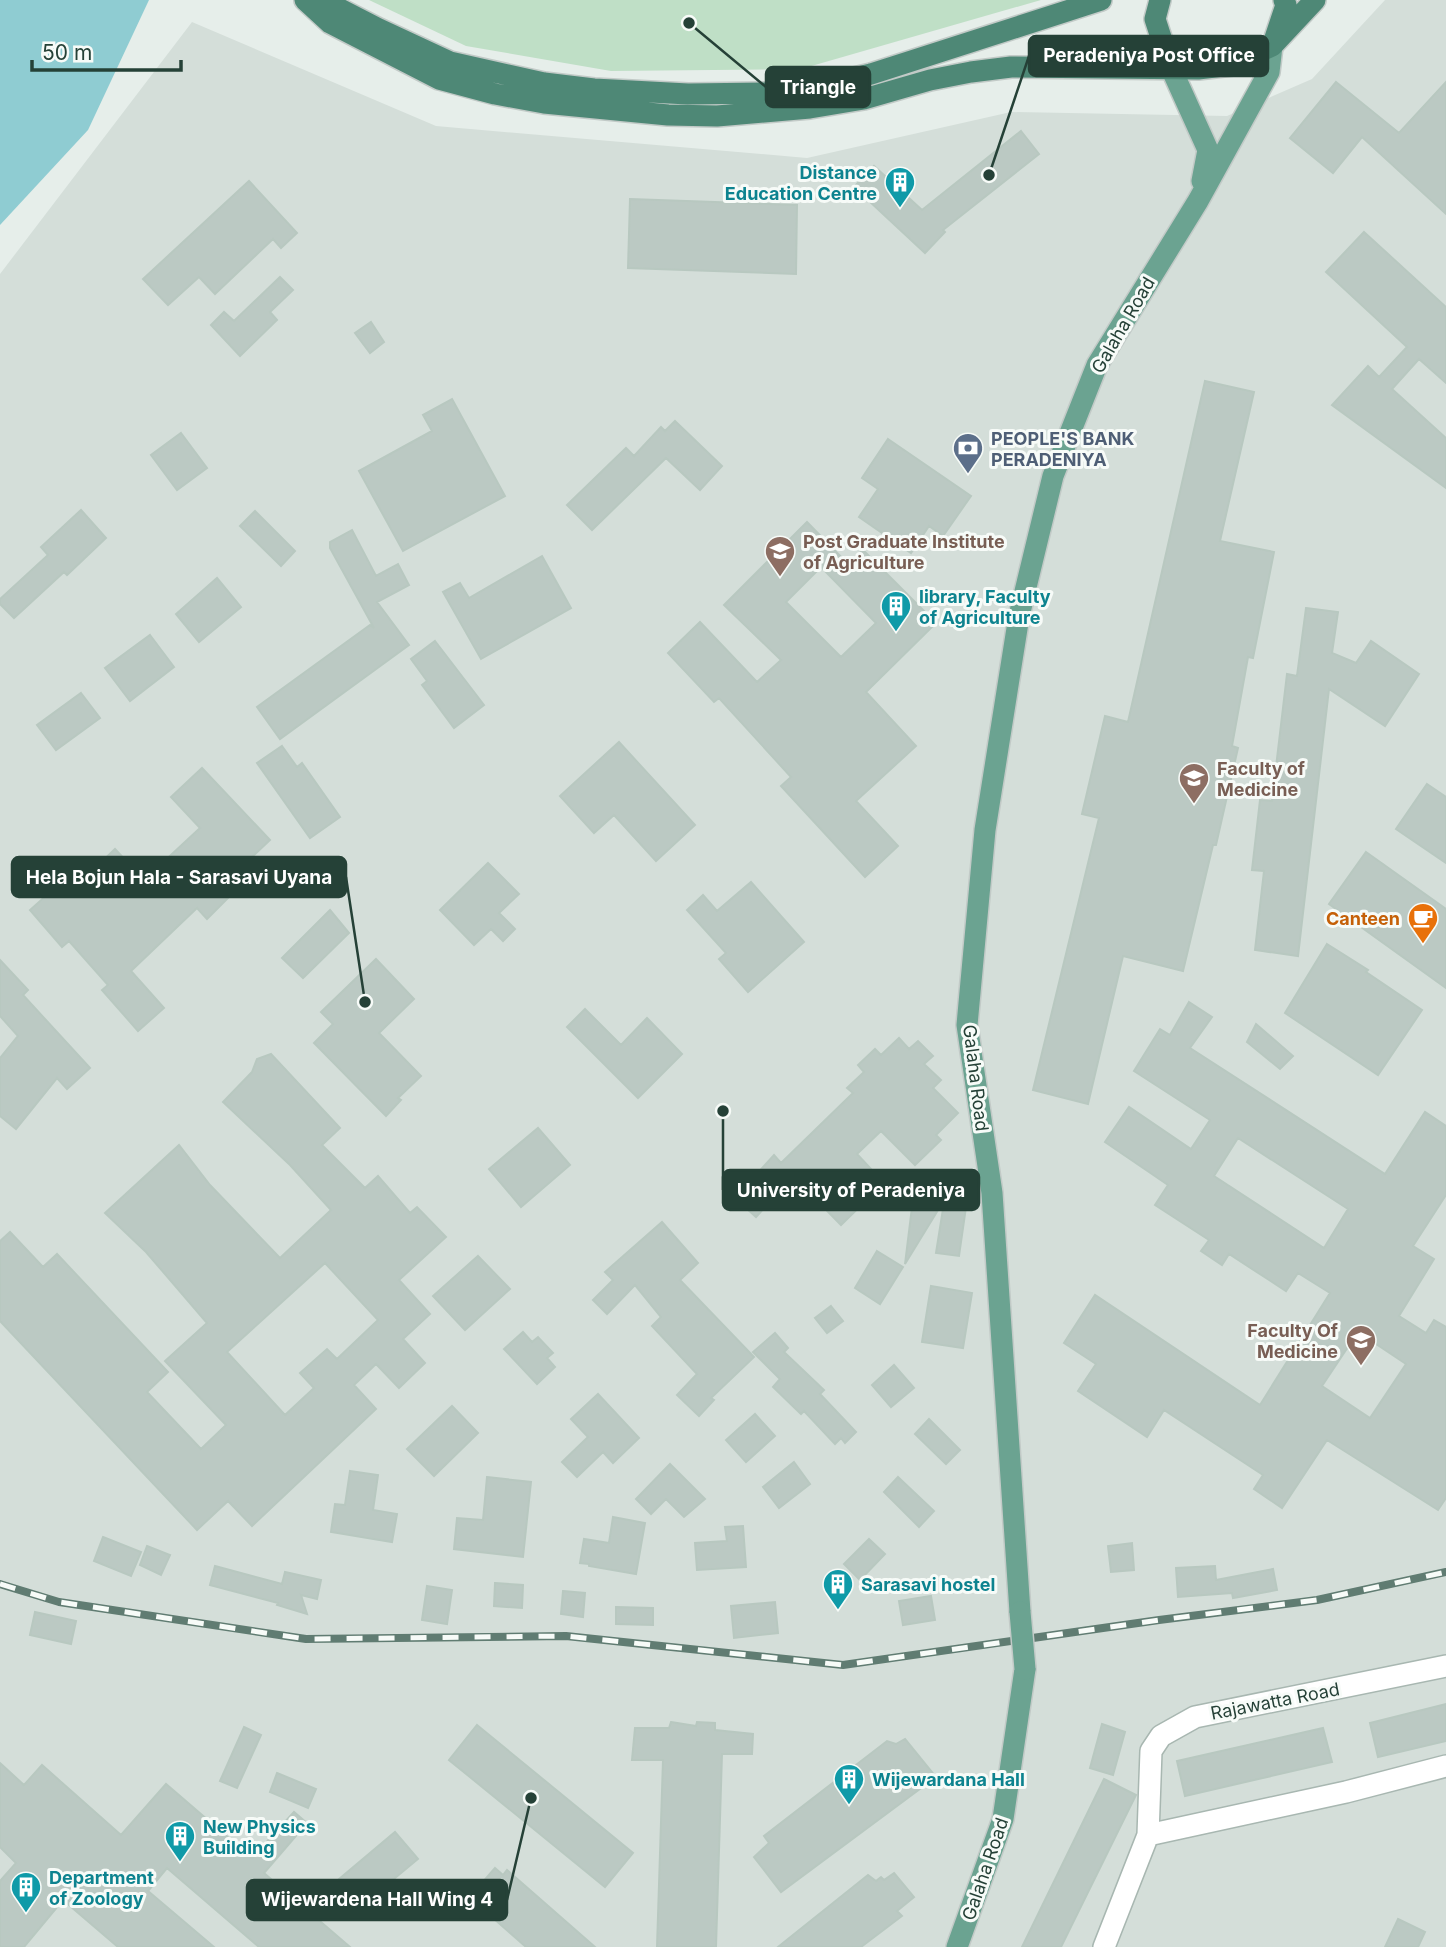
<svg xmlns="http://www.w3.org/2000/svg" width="1446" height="1947" font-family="Inter,sans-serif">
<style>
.built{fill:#d4ded9}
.green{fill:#bfdfc6}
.water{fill:#8fccd2}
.building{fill:#bbc9c3;stroke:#b8c8c0;stroke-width:2;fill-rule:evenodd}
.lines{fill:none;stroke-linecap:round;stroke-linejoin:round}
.minor-casing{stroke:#a8b7b1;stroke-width:24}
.primary-casing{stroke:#c2cac7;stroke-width:24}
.trunk-casing{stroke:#c2cac7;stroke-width:24}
.minor{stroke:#fff;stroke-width:21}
.primary{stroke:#6ba391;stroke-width:21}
.trunk{stroke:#4e8876;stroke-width:21}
.rail-casing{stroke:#607c72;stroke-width:8}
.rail{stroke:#f7fbf8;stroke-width:5;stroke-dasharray:16;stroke-linecap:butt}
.primary-bridge-casing{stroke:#c2cac7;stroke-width:24;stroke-linecap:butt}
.primary-bridge{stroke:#6ba391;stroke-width:21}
.labels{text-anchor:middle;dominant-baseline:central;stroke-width:6;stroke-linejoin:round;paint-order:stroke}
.culture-label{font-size:18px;font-weight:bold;fill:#0d838f;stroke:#f7fbf8;text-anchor:start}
.street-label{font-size:18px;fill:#254137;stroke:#f7fbf8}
.service-label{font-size:18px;font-weight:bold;fill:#4e5e75;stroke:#f7fbf8;text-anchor:start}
.education-label{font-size:18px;font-weight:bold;fill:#785e54;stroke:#f7fbf8;text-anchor:start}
.food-label{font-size:18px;font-weight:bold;fill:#c56008;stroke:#f7fbf8;text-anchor:end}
.leader{fill:none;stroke:#254137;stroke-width:2.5}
.callout-dot{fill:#254137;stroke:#f7fbf8;stroke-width:2.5}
.callout{fill:#254137;stroke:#254137;stroke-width:2.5}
.callout-label{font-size:19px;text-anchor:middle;font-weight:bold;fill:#fff}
</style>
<rect width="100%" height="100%" fill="#e6eeea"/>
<path class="built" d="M1385 0H1446V1947H0V274L192 22 436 126 807 158 1011 112 1227 116 1312 79Z"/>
<path class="green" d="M369 0H1041L801 69 611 71 466 46Z"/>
<path class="water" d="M0 0H149L88 130 0 225Z"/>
<path class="building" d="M1336 82 1399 133 1446 82V214L1362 137 1333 173 1290 138Z
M1021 131 1039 154 943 230 945 232 925 253 854 187 874 166 922 210Z
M249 181 297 233 281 248 273 239 215 294 199 277 168 305 143 279Z
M630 199 797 205 796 274 628 268Z
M1364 232 1446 307V383L1419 359 1392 389 1446 438V488L1332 405 1368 366 1379 377 1407 347 1326 272Z
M280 277 293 290 270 312 277 320 240 356 211 325 224 312 234 321Z
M371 322 384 342 370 353 355 333Z
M1205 381 1254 392 1220 541 1274 552 1253 658 1248 657 1232 746 1238 748 1216 845H1213L1183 971 1123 956 1088 1104 1033 1090 1099 818 1082 814 1105 716 1128 722Z
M452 399 505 496 403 551 359 471 432 431 423 415Z
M675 421 722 466 700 490 666 458 592 530 567 505 626 448 634 456 661 427 665 431Z
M181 433 207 468 177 490 151 455Z
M888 439 971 496 943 536 929 526 911 553 859 517 878 489 862 478Z
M81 510 106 538 67 575 64 572 14 618 0 604V599L48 555 41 547Z
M255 511 295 551 281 566 240 526Z
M807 522 848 564 863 550 936 623 866 692 916 746 856 801 898 846 865 877 781 786 791 777 719 698 714 702 668 653 700 622 757 682 781 660 724 605ZM821 567 876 623 841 657 786 602Z
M352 530 376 576 398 564 409 585 377 602 409 645 280 739 257 707 370 625 374 628 330 548V542Z
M542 556 571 608 481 659 443 592 460 583 469 598Z
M217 578 241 607 199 642 176 614Z
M1306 608 1338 612 1332 653 1356 663 1371 641 1419 674 1385 726 1329 689 1298 956 1255 950 1264 871 1252 870 1260 800 1272 801 1287 674 1297 676Z
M150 635 174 667 130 701 105 668Z
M435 641 484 705 454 728 422 685 427 681 411 659Z
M81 693 100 718 56 750 37 725Z
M619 742 695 825 656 861 614 815 594 833 560 796Z
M282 746 297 767 302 763 340 817 310 838 257 763Z
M202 768 270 840 221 886 230 896 207 919 197 908 131 971 164 1008 138 1031 102 990 108 985 69 941 62 947 30 910 57 886 66 896 115 849 144 880 200 828 171 797Z
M1427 784 1446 797V863L1396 829Z
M1366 852 1446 909V988L1329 904Z
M488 863 519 894 499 913 515 929 503 941 491 929 474 945 440 910Z
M751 882 804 942 748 992 719 959 726 953 687 910 703 895 717 911Z
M330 910 349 933 303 978 282 958Z
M1327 944 1368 970 1366 972 1422 1010 1378 1075 1285 1013Z
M376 959 414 999 379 1033 421 1076 398 1098 401 1100 386 1116 314 1043 333 1024 321 1012Z
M0 960 28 990 23 995 90 1068 67 1089 57 1078 16 1129 0 1116V1058L18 1036 0 1016Z
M1189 1002 1212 1017 1190 1048 1385 1174 1425 1112 1446 1126V1195L1413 1246 1434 1259 1399 1316 1426 1333 1434 1320 1446 1327V1498L1438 1510 1327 1440 1282 1508 1254 1489 1263 1475 1164 1410 1147 1437 1078 1391 1096 1364 1064 1343 1095 1295 1260 1405 1330 1293 1298 1273 1286 1291 1229 1254 1222 1265 1201 1251 1209 1240 1155 1205 1168 1185 1105 1142 1129 1107 1191 1149 1210 1120 1134 1071 1160 1029 1170 1035ZM1238 1138 1348 1209 1324 1248 1214 1176ZM1358 1332 1406 1364 1370 1418 1322 1386Z
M585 1009 621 1045 647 1018 682 1054 638 1098 567 1027Z
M1256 1024 1293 1056 1280 1069 1247 1042Z
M899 1038 909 1049 918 1041 933 1056 924 1064 941 1080 933 1088 958 1113 936 1135 941 1140 915 1165 881 1131 857 1154 884 1183 841 1225 793 1176 756 1217 735 1198 774 1155 781 1163 853 1093 847 1088 864 1072 858 1065 875 1049 881 1055Z
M271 1054 340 1128 322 1145 365 1188 378 1176 410 1213 417 1207 446 1237 399 1280 430 1314 403 1339 425 1363 399 1388 376 1364 354 1385 376 1409 252 1526 228 1501 197 1530 0 1321V1241L10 1232 43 1267 57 1254 168 1372 147 1392 201 1449 226 1425 165 1361 207 1323 146 1252 105 1213 179 1145 210 1185 280 1258 331 1210 290 1165 223 1102 252 1072 257 1059ZM325 1263 378 1320 337 1359 327 1349 300 1373 314 1388 285 1415 227 1352Z
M538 1128 570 1165 521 1207 489 1169Z
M946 1190 968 1193 959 1256 936 1253Z
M912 1207 938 1210 905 1264Z
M662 1222 698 1263 680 1280 754 1357 711 1398 714 1400 699 1416 677 1395 697 1374 652 1326 661 1317 635 1285 607 1314 593 1300 613 1280 605 1272Z
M877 1251 903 1267 880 1304 855 1288Z
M478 1256 510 1289 465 1330 433 1296Z
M931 1286 972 1293 963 1348 922 1342Z
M831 1306 843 1321 827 1333 815 1318Z
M523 1332 532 1342 538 1337 553 1353 547 1358 555 1367 537 1384 504 1349Z
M775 1333 788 1348 784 1352 824 1390 820 1394 856 1432 845 1443 841 1438 835 1444 804 1411 801 1414 773 1387 780 1379 753 1352Z
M894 1365 914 1388 891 1407 872 1385Z
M598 1394 639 1438 613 1463 603 1452 577 1477 562 1462 588 1437 571 1419Z
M452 1406 478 1433 434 1476 407 1449Z
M755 1414 775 1436 746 1462 726 1440Z
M929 1419 960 1450 946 1464 915 1434Z
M794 1462 810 1484 779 1508 763 1487Z
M670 1464 705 1499 684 1517 666 1499 651 1514 636 1499Z
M350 1471 378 1475 373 1510 397 1514 392 1542 331 1532 335 1504 345 1505Z
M487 1477 531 1482 523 1557 454 1549 457 1518 483 1520Z
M898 1477 934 1511 919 1527 884 1492Z
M613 1517 645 1523 636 1574 589 1566V1564L580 1563 584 1539 609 1543Z
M743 1526 746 1567 697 1570 695 1543 727 1541 725 1527Z
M103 1537 141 1552 131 1576 94 1561Z
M869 1539 885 1554 860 1580 844 1564Z
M1132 1543 1134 1570 1111 1572 1108 1546Z
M147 1546 170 1555 161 1575 140 1565Z
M215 1566 282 1584 285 1572 321 1580 317 1599 301 1595 307 1614 277 1605 278 1603 210 1585Z
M1215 1566 1216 1580 1273 1569 1277 1590 1233 1598 1232 1593 1178 1597 1176 1568Z
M495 1583 523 1585 522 1608 494 1606Z
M427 1586 452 1590 447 1624 422 1620Z
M563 1591 585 1593 583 1617 561 1614Z
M931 1596 935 1620 903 1625 899 1601Z
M775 1602 778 1633 734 1638 731 1606Z
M616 1607 653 1608V1625L616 1624Z
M35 1612 76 1621 71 1644 30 1635Z
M1446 1704V1741L1378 1757 1370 1723Z
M671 1722 696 1726 697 1722 715 1723V1730L753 1734 752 1754H722L716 1947H657L663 1760H632L635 1728H669Z
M1102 1724 1125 1732 1113 1775 1090 1768Z
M477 1725 633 1853 605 1887 449 1760Z
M244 1727 261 1735 237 1788 220 1781Z
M1323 1728 1332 1762 1185 1796 1177 1761Z
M905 1739 936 1777 781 1892 754 1857 769 1843 764 1836 887 1741 896 1744Z
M0 1763 24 1785 42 1765 121 1835 166 1784 252 1858 294 1812 307 1823 264 1873 350 1947H259L167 1868 148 1891 214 1947H118L63 1900 24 1947H0V1881L16 1863 0 1847Z
M277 1773 316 1789 308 1808 270 1792Z
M1104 1779 1136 1795 1061 1947H1022Z
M395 1832 418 1859 360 1907 338 1880Z
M495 1868 503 1875 507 1870 595 1947H526L477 1904 483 1898 475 1891Z
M894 1873 914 1897 897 1911 902 1916 861 1947H778L868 1875 876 1881 881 1877 884 1880Z
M1398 1919 1425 1932 1418 1947H1385Z"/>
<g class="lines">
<g class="minor-casing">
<path id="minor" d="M1148 1835 1346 1792 1446 1766
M1104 1947 1148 1835 1151 1751 1161 1736 1195 1717 1446 1666"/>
</g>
<g class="primary-casing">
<path id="primary" d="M1171 68 1208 150 1202 181
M1020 1612 992 1193 967 1025 985 830 1019 616 1053 476 1097 365 1198 201 1269 72 1272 46
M957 1947 1003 1819 1025 1669"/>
</g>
<g class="trunk-casing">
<path id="trunk" d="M305 0 330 23 439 79 495 94 544 103 668 115 717 116 810 108 864 99 930 80 971 72 1011 67 1198 69 1232 65 1272 46 1315 0
M327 0 338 8 379 29 450 62 544 83 594 89 688 94 767 93 821 86 871 74 1101 0
M1160 0 1155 19 1171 68
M1275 38 1286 5 1284 0"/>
</g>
<use href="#minor" class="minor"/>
<use href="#primary" class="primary"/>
<use href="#trunk" class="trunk"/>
<g class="rail-casing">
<path id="rail" d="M0 1584 59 1602 306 1639 566 1636 843 1665 1159 1620 1317 1600 1446 1572"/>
</g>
<use href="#rail" class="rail"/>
<g class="primary-bridge-casing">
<path id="primary-bridge" d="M1020 1612 1025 1669"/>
</g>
<use href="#primary-bridge" class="primary-bridge"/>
</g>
<defs>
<g id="building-pin" transform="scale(1.575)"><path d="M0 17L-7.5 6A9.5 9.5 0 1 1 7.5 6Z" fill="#0f9aa8" stroke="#f7fbf8"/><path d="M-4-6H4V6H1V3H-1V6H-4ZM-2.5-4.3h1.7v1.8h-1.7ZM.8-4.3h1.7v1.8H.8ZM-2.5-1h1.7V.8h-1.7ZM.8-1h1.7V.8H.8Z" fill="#fff"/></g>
<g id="bank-pin" transform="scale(1.575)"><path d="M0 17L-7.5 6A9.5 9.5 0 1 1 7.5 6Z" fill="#5c6f8a" stroke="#f7fbf8"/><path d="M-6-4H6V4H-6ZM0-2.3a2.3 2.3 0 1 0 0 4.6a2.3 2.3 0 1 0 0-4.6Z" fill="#fff"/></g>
<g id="university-pin" transform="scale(1.575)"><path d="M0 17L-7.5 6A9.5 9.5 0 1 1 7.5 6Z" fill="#8d6e63" stroke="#f7fbf8"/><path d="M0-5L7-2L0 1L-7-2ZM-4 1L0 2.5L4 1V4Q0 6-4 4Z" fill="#fff"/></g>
<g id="cafe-pin" transform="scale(1.575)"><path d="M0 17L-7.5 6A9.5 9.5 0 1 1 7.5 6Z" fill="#e8710a" stroke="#f7fbf8"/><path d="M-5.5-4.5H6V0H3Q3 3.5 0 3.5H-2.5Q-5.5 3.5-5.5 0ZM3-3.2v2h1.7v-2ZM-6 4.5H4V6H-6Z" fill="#fff"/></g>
</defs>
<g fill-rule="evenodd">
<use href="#building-pin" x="900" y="182"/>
<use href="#bank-pin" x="968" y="448"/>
<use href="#university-pin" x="780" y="551"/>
<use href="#building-pin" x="896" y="606"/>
<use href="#university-pin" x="1194" y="778"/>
<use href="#cafe-pin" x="1423" y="918"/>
<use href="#university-pin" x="1361" y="1340"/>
<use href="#building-pin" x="838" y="1584"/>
<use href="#building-pin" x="849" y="1779"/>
<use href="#building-pin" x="180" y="1836"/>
<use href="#building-pin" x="26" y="1887"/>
</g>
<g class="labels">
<g class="culture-label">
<text x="877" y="172" text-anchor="end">Distance<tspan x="877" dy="21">Education Centre</tspan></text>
<text x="919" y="596">library, Faculty<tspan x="919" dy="21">of Agriculture</tspan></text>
<text x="861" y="1584">Sarasavi hostel</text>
<text x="872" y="1779">Wijewardana Hall</text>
<text x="203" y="1826">New Physics<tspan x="203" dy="21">Building</tspan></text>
<text x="49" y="1877">Department<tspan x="49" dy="21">of Zoology</tspan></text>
</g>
<g class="street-label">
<text transform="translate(1123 325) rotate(-60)">Galaha Road</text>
<text transform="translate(976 1078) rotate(83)">Galaha Road</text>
<text transform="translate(1275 1701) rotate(-11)">Rajawatta Road</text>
<text transform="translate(985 1869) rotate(-71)">Galaha Road</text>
</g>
<g class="service-label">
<text x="991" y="438">PEOPLE'S BANK<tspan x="991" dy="21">PERADENIYA</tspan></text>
</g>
<g class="education-label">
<text x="803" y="541">Post Graduate Institute<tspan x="803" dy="21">of Agriculture</tspan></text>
<text x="1217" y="768">Faculty of<tspan x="1217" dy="21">Medicine</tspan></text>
<text x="1338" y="1330" text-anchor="end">Faculty Of<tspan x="1338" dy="21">Medicine</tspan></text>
</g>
<g class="food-label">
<text x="1400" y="918">Canteen</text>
</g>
</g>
<path class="leader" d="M989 175L1029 56M689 23L766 87M365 1002L346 877M723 1111L723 1190M531 1798L507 1900"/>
<g class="callout-dot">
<circle cx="989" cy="175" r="7"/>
<circle cx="689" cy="23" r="7"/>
<circle cx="365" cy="1002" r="7"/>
<circle cx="723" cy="1111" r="7"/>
<circle cx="531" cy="1798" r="7"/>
</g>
<g class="callout">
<rect x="1029" y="36" width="239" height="40" rx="7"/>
<rect x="766" y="67" width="104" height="40" rx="7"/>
<rect x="12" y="857" width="334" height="40" rx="7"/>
<rect x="723" y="1170" width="256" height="40" rx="7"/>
<rect x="247" y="1880" width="260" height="40" rx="7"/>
</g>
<g class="callout-label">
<text x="1149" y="62">Peradeniya Post Office</text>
<text x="818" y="94">Triangle</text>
<text x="179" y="884">Hela Bojun Hala - Sarasavi Uyana</text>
<text x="851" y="1197">University of Peradeniya</text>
<text x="377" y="1906">Wijewardena Hall Wing 4</text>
</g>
<path d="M32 60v10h149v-10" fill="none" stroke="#254137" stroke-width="3.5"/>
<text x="42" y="60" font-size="21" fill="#254137" stroke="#f7fbf8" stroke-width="5" paint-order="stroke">50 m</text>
</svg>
